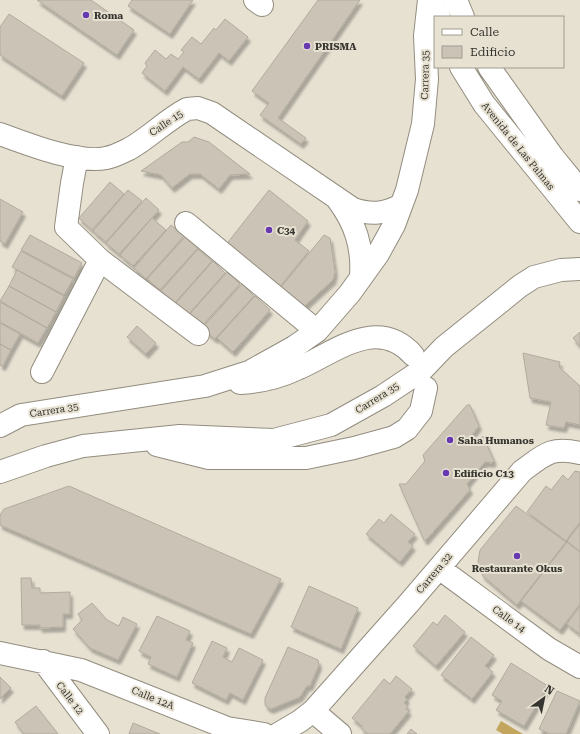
<svg xmlns="http://www.w3.org/2000/svg" width="580" height="734" font-family="'Roboto Serif',serif">
<style>
.water{fill:#c3a55e}
.building{fill:#cbc4b6;stroke:#b2ab9d;filter:url(#shadow)}
.lines{fill:none;stroke-linecap:round;stroke-linejoin:round}
.minor-casing{stroke:#938d7f;stroke-width:24}
.major-casing{stroke:#938d7f;stroke-width:24}
.minor{stroke:#fff;stroke-width:22}
.major{stroke:#fff;stroke-width:22}
.poi-dot{fill:#6739b0;stroke:#e7e1d2;stroke-width:1.5}
.labels{text-anchor:middle;dominant-baseline:central;stroke-width:4;stroke-linejoin:round;paint-order:stroke}
.poi-label{font-size:10px;font-weight:bold;fill:#37352f;stroke:#e7e1d2;text-anchor:start}
.street-label{font-size:10px;fill:#37352f;stroke:#e7e1d2}
</style>
<defs>
<filter id="shadow"><feDropShadow dx="2.5" dy="4.5" stdDeviation="1" flood-color="#0004"/></filter>
</defs>
<rect width="100%" height="100%" fill="#e7e1d2"/>
<path class="water" d="M501 721 523 734H503L496 730Z"/>
<path class="building" d="M37 0H91L134 30 117 55Z
M132 0H193L170 34 128 6Z
M318 0H360L278 118 306 138 301 144 260 115 269 103 252 91Z
M9 14 84 63 62 96 0 55V27Z
M225 19 248 37 229 61 219 53 199 79 183 67 165 91 142 73 147 66 145 63 155 50 166 59 171 54 178 59 184 52 181 50 192 37 201 44 214 28 216 30Z
M194 137 209 142 250 174 230 175 219 189 200 174H190L172 188 161 175 141 171 182 142H188Z
M110 182 124 194 92 230 79 218Z
M128 190 142 201 106 242 93 231Z
M269 190 308 221 295 240 309 251 278 289 225 246Z
M146 198 159 210 119 254 106 243Z
M0 199 23 212 5 244 0 241Z
M152 218 166 230 133 266 120 255Z
M171 225 184 236 146 279 134 268Z
M30 235 82 263 74 278 21 250Z
M324 235 330 238 335 272 333 280 299 311 277 292Z
M185 237 198 248 160 290 147 279Z
M198 249 212 261 175 303 161 291Z
M21 251 73 279 64 295 12 267Z
M213 261 225 273 188 315 175 304Z
M17 270 64 296 56 312 9 286Z
M227 272 240 284 201 327 188 316Z
M242 284 254 296 215 339 202 328Z
M9 286 56 312 47 328 0 301Z
M255 296 270 310 233 352 217 338Z
M0 302 47 328 38 343 0 322Z
M0 323 20 334 11 350 0 344Z
M137 326 156 343 146 354 127 337Z
M580 332V346L573 338Z
M0 344 11 350 3 366 0 365Z
M523 353 560 362 559 367 580 386V425L566 422 564 428 546 425 551 402 530 398Z
M467 405H470L479 426 471 436 478 441 483 436 494 461 492 463 485 462 467 484 470 490 426 540H424L399 484H406L425 461 423 455Z
M575 471 580 472V522L566 541 527 512 546 486 551 490 563 475 568 480Z
M69 486 281 579 251 634 0 525V515L4 509Z
M516 506 566 542 517 605 483 576 478 562 480 550Z
M391 514 415 534 408 542 413 546 400 562 366 534 379 519 384 523Z
M580 524V552L567 541Z
M567 542 580 552V604L560 630 521 601Z
M21 578H31L32 588H40V593L70 592V614H63V627L40 628V625H22Z
M309 586 358 608 341 649 291 627Z
M92 603 107 620 119 626 123 617 137 624 118 660 90 648 73 629 82 620 78 614Z
M580 606V634L567 624Z
M445 615 465 632 436 666 413 646 433 622 437 625Z
M157 616 190 631 186 640 193 643 177 677 148 664 151 657 139 651Z
M471 637 494 655 485 666 493 672 472 699 441 675Z
M212 641 227 648 223 657 232 662 239 648 263 660 243 700 230 693 226 700 192 683Z
M288 647 318 660 319 665 310 686H307L300 697 271 709 267 707 265 705V698Z
M511 663 548 686 524 726 496 710 502 701 492 695Z
M396 676 412 689 405 697 407 699 404 703 408 706 406 709 409 711 390 734H368L361 728 362 726 352 718 384 679 390 684Z
M0 677 11 688 0 699Z
M557 691 580 701 566 734H550L539 729Z
M36 706 58 734H24L15 722Z
M133 723 160 734H129Z
M411 729 417 734H407Z"/>
<g class="lines">
<g class="minor-casing">
<path id="minor" d="M255 0 262 5
M0 134C27 144 78 164 106 158 113 157 123 152 129 149 149 138 166 120 187 109L198 108 212 113 353 209C371 215 385 214 401 205
M77 157 72 183 66 227 100 260 198 334
M338 200C355 223 363 246 361 276
M186 223 317 331
M42 372 100 260
M240 383C259 382 280 377 297 369 334 353 377 315 413 355
M0 426 21 415 205 386 249 372 294 347 317 331 350 293 378 254 394 225 407 190 423 124 427 79 425 36 429 0
M157 445 209 458H306L354 448 394 437 407 429 421 411 426 388
M0 472 46 456 83 446 180 436 274 440 331 425 383 396 422 370 444 347 520 286 534 277 561 270 580 269
M439 568 549 649 580 667
M0 653 81 670 227 728 264 734
M43 661 98 734
M313 711 340 734
M278 734 300 721 313 711 409 603 522 471C544 455 551 446 580 453"/>
</g>
<g class="major-casing">
<path id="major" d="M433 0 439 17
M456 0 463 17
M461 67 484 104 580 222
M489 67 553 157 580 190"/>
</g>
<use href="#minor" class="minor"/>
<use href="#major" class="major"/>
</g>
<g class="poi-dot">
<circle cx="86" cy="15" r="4"/>
<circle cx="307" cy="46" r="4"/>
<circle cx="269" cy="230" r="4"/>
<circle cx="450" cy="440" r="4"/>
<circle cx="446" cy="473" r="4"/>
<circle cx="517" cy="556" r="4"/>
</g>
<g class="labels">
<g class="poi-label">
<text x="94" y="15">Roma</text>
<text x="315" y="46">PRISMA</text>
<text x="277" y="230">C34</text>
<text x="458" y="440">Saha Humanos</text>
<text x="454" y="473">Edificio C13</text>
<text x="517" y="568" text-anchor="middle">Restaurante Okus</text>
</g>
<g class="street-label">
<text transform="translate(425 75) rotate(-89)">Carrera 35</text>
<text transform="translate(166 123) rotate(-34)">Calle 15</text>
<text transform="translate(518 146) rotate(51)">Avenida de Las Palmas</text>
<text transform="translate(377 398) rotate(-32)">Carrera 35</text>
<text transform="translate(54 410) rotate(-9)">Carrera 35</text>
<text transform="translate(434 573) rotate(-50)">Carrera 32</text>
<text transform="translate(509 619) rotate(36)">Calle 14</text>
<text transform="translate(70 698) rotate(53)">Calle 12</text>
<text transform="translate(153 698) rotate(22)">Calle 12A</text>
</g>
</g>
<rect x="434" y="16" width="130" height="52" fill="#e7e1d2" stroke="#a19c91"/>
<rect x="442" y="29" width="20" height="6" fill="#ffffff" stroke="#a19c91"/>
<text x="470" y="36" font-size="12" fill="#37352f">Calle</text>
<rect x="442" y="46" width="20" height="12" fill="#cbc4b6" stroke="#a19c91"/>
<text x="470" y="56" font-size="12" fill="#37352f">Edificio</text>
<g transform="translate(544 698) rotate(33)" stroke="#e7e1d2" stroke-width="3" paint-order="stroke">
<path d="M0-3L7 15L0 10L-7 15Z" fill="#37352f"/>
<text y="-6" font-size="11" font-weight="bold" text-anchor="middle" fill="#37352f">N</text>
</g>
</svg>
